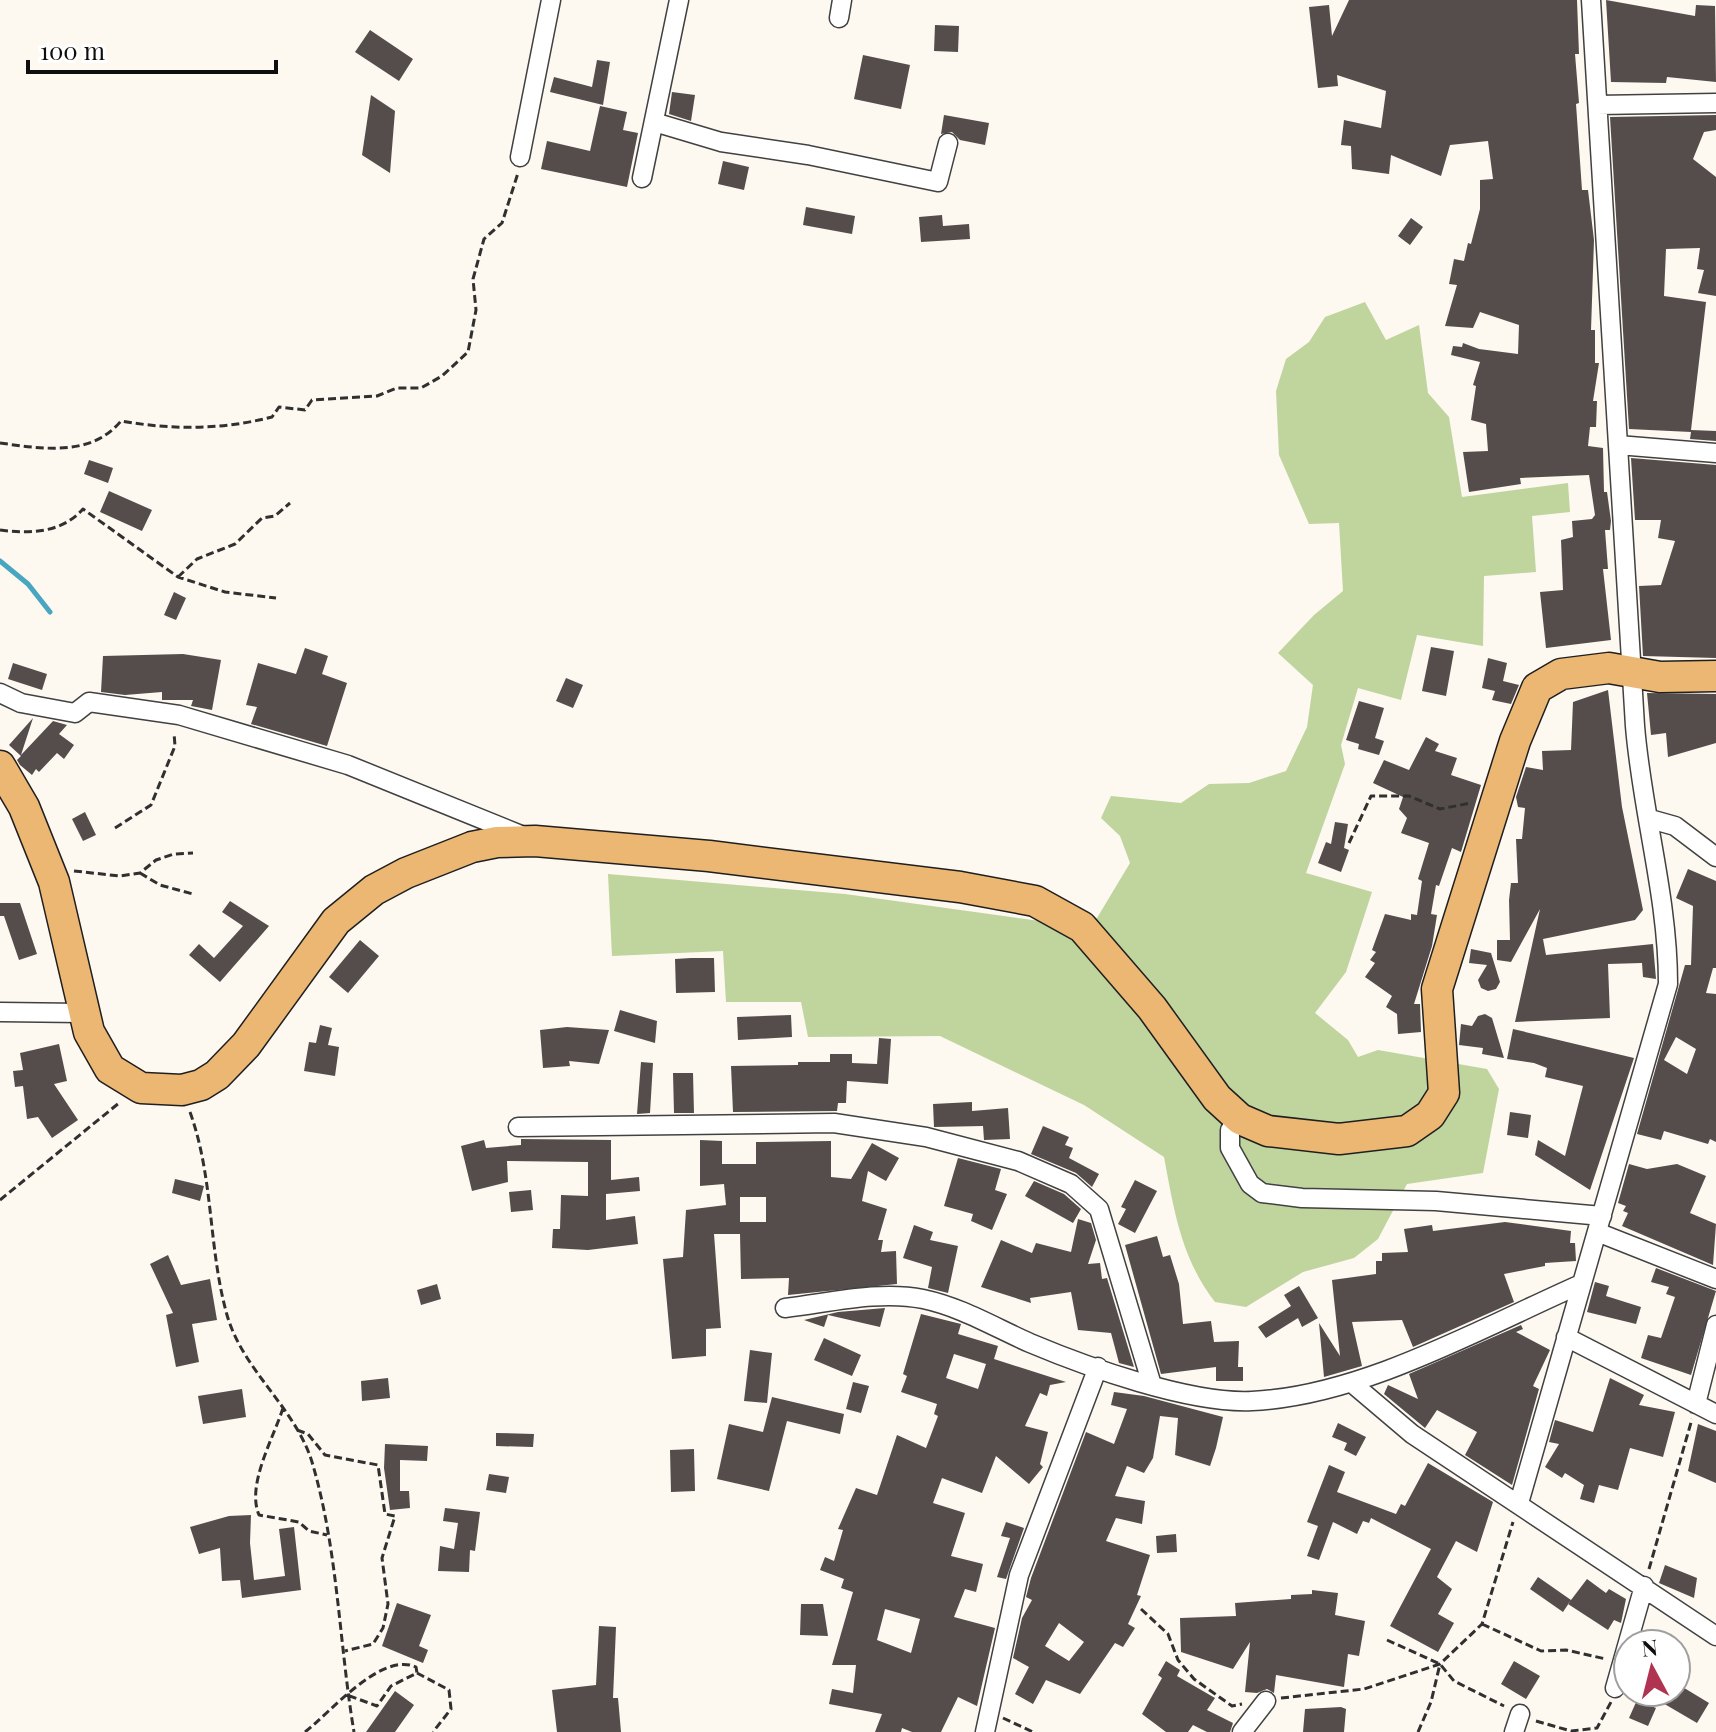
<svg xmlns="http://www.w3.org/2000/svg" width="1716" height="1732" font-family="'Playfair Display',serif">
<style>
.forest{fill:#c0d49e}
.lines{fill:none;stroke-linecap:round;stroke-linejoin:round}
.stream{stroke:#48a6c0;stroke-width:5}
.building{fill:#554d4b;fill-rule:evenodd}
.street-casing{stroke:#414141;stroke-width:21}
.primary-casing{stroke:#1f1f1f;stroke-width:33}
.path{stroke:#303030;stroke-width:3;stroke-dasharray:8 4;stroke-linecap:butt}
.street{stroke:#fff;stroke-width:18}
.primary{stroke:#ebb773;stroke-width:30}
</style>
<rect width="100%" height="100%" fill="#fdf8f0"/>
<path class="forest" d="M1365 302 1386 340 1419 325 1428 393 1449 417 1462 497 1568 483 1570 512 1532 516 1536 572 1484 576 1483 646 1417 635 1401 700 1358 688 1341 745 1345 764 1306 873 1372 892 1346 972 1315 1013 1348 1040 1358 1057 1378 1050 1487 1069 1499 1089 1483 1173 1407 1184 1378 1239 1354 1258 1303 1272 1246 1307 1215 1302C1181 1258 1174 1210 1164 1157L1084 1105 940 1036 808 1037 801 1002H726L723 951 612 956 608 874 845 894 1040 921 1097 918 1130 863 1120 836 1101 818 1111 796 1181 803 1209 784 1249 783 1286 771 1307 727 1313 685 1278 653 1314 615 1343 591 1339 523 1309 524 1279 455 1276 391 1286 359 1309 342 1325 317Z"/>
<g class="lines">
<path class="stream" d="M0 561 28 584 50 612"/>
</g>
<path class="building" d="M1349 0H1577L1579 54H1575L1579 103 1576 104 1582 190H1588L1594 240 1591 330H1595V363H1599L1593 401H1597L1596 427H1590L1588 446 1603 448 1604 492H1607L1611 521 1610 530H1605L1608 569H1603L1611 640 1546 648 1540 592 1563 590 1561 540 1573 537 1572 521 1592 519 1595 515 1589 475 1520 478 1521 484 1469 492 1463 452 1488 451 1486 424 1471 420 1476 386 1473 385 1480 362 1451 355 1453 346 1462 347 1463 343 1479 349 1518 354 1519 325 1480 312 1473 328 1445 326 1457 285 1449 284 1454 259 1464 261 1468 243 1471 244 1480 209V180L1493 179 1488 141 1450 145 1441 176 1391 155 1389 174 1352 169 1351 146 1341 145 1344 120 1381 128 1386 91 1337 75 1338 86 1318 88 1309 7 1329 5 1332 36Z
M1606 0 1695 16 1696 5 1715 6 1716 82 1667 77 1666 83 1611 82Z
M935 25 959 26 958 52 934 51Z
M370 30 413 59 399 81 355 52Z
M863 55 910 65 901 109 854 99Z
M597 60 610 62 603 105 550 92 554 77 592 87Z
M672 92 695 95 691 121 669 114Z
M371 95 395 111 390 173 362 155Z
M600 106 627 112 623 130 638 133 627 187 541 169 547 141 590 151Z
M944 115 989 123 985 145 960 140 952 132 941 134Z
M1716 115V130L1704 132 1693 159 1716 177V296L1698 293 1704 270 1697 269 1700 248 1666 249 1664 296 1706 302 1691 430 1716 431V441L1690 439 1691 432 1629 429 1610 117Z
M723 161 749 167 744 190 718 184Z
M806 207 855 216 852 234 803 225Z
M942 215 943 226 969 224 970 239 921 242 919 217Z
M1411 218 1423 227 1410 245 1398 236Z
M1631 458 1716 465V658L1643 656 1639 586 1661 585 1675 541 1658 538 1661 520H1635Z
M89 460 113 468 108 483 84 474Z
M109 491 152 510 142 531 100 512Z
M174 592 186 598 176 620 164 615Z
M1431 647 1454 651 1446 696 1422 691Z
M305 648 328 656 322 674 347 683 327 746 251 724 257 707 246 705 258 663 296 674Z
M183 654 221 660 212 710 191 706 193 700H162V692L125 695 101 692 103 656Z
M1488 658 1507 663 1503 681 1519 685 1511 704 1492 700 1495 691 1482 688Z
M13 663 47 674 42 690 8 679Z
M566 678 583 685 573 708 556 701Z
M1608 690 1622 807 1643 910 1635 920 1543 939 1546 955 1653 944 1656 979 1643 977 1642 963 1608 964 1610 1018 1515 1022 1540 909 1511 962 1497 960V940H1510L1509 900 1511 883H1518L1516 839H1522L1525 808 1518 807 1516 797 1526 767 1543 770 1542 751 1571 750 1573 702Z
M1647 693 1716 694V743L1668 757 1666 733 1651 735Z
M1359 701 1384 708 1375 738 1384 741 1379 755 1358 749 1359 744 1346 740Z
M33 718 21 755 53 721 67 725 59 734 74 745 64 759 57 753 39 772 36 769 32 775 20 765 17 760 21 756 9 745Z
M1426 737 1439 744 1435 751 1457 758 1451 775 1481 785 1461 852 1452 848 1439 886 1436 885 1431 914 1437 915 1432 946 1414 1004H1420L1421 1032 1398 1034 1397 1014 1386 1007 1392 996 1365 977 1375 963 1370 960 1376 952 1372 950 1385 914 1411 920V914L1417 915 1422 881 1418 879 1429 843 1401 833 1407 818 1399 809 1403 797 1373 783 1384 760 1409 770Z
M85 812 96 835 83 841 72 819Z
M1335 822 1348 824 1344 848 1349 850 1341 872 1318 863 1326 842 1331 844Z
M1688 869 1716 881V968H1713L1706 993 1716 994V1142L1710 1139 1708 1144 1664 1131 1661 1140 1637 1134 1685 965H1691L1693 906 1676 898ZM1676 1037 1696 1049 1687 1074 1664 1060Z
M230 901 269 926 220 982 189 955 199 944 214 958 243 926 222 912Z
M0 903H20L37 954 19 960 4 916H0Z
M360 940 379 956 348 993 329 977Z
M1471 949 1491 953 1500 982 1496 989 1488 991 1481 988 1478 980 1487 965 1469 963Z
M691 958H714L715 992 676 993 675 959Z
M620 1010 657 1021 655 1043 614 1031Z
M1485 1014 1492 1018 1504 1058 1482 1054 1483 1048 1459 1045 1461 1024 1472 1026 1478 1016Z
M791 1015 792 1037 738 1040 737 1017Z
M320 1025 332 1028 328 1045 339 1047 335 1076 304 1071 309 1042 316 1043Z
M567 1027 609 1030 599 1064 569 1061 570 1066 543 1068 540 1030Z
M1513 1029 1634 1058 1590 1190 1535 1155 1538 1140 1565 1156 1583 1086 1545 1077 1547 1068 1534 1063 1507 1059Z
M879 1038 891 1039 888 1084 847 1081 846 1103H838L837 1111 733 1112 731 1066 798 1065V1062H830V1054H852V1063L877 1064Z
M59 1044 67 1081 54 1084 78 1120 52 1138 38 1117 27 1119 23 1086 15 1087 13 1071 23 1070 20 1053Z
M641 1062 653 1063 650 1113 637 1114Z
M673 1073H693L694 1113H674Z
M972 1102V1111L1008 1108 1010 1139 984 1140 983 1126 934 1127 933 1104Z
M1510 1112 1531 1115 1528 1138 1507 1135Z
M1043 1126 1069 1137 1065 1145 1073 1148 1069 1158 1099 1174 1092 1187 1076 1173 1031 1154Z
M521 1139 611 1140V1180L639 1177 640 1191 606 1194V1220L635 1216 638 1244 588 1250 552 1248 553 1229H560L561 1195 588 1196V1162L507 1161 508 1182 472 1191 461 1146 484 1140 486 1148 521 1145Z
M700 1140 722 1141V1164H756V1142L831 1141V1177L851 1179 872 1143 899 1158 886 1181 868 1171 862 1201 887 1209 878 1240H883L881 1252 896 1251 897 1284 788 1295 789 1278 741 1279 740 1234H714L721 1328 706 1329V1356L672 1359 663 1259 683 1257 686 1210 726 1205 724 1184 700 1186ZM740 1197H766V1222H740Z
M958 1158 1001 1169 995 1190 1007 1194 992 1230 971 1221 973 1214 944 1206Z
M1629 1164 1647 1169 1677 1164 1706 1176 1690 1213 1716 1224 1713 1265 1622 1226 1628 1213 1623 1211 1626 1206 1618 1203Z
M175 1179 204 1186 200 1201 172 1193Z
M1135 1180 1157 1191 1135 1233 1118 1224 1126 1209 1121 1207Z
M1034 1181 1064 1194 1081 1209 1073 1223 1025 1196Z
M531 1190 533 1210 511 1212 509 1192Z
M1078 1219 1091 1223 1096 1240 1088 1264 1100 1263 1102 1279 1107 1278 1134 1367 1119 1363 1111 1333 1078 1330 1071 1292 1030 1298 1031 1303 981 1287 1001 1240 1032 1253 1036 1243 1071 1252Z
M1505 1222 1571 1231 1570 1243H1575L1576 1261 1545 1263V1266L1504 1274 1514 1302 1413 1347 1402 1320 1352 1322 1362 1366 1324 1377 1319 1323 1340 1356 1332 1280 1376 1274V1261H1382V1253L1408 1252 1404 1229 1432 1225 1433 1231Z
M914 1225 933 1232 930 1240 958 1246 948 1293 928 1288 932 1267 903 1258Z
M1157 1236 1163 1257 1170 1255 1179 1284 1183 1324 1211 1321 1214 1342 1239 1341 1238 1367H1243V1381H1216V1367L1161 1374 1125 1245Z
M168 1255 181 1285 210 1279 217 1320 192 1324 199 1362 176 1367 166 1315 173 1313 150 1264Z
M1656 1268 1716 1291 1691 1375 1641 1358 1648 1335 1661 1338 1675 1297 1666 1294 1669 1287 1651 1282Z
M1595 1282 1609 1286 1606 1296 1641 1307 1636 1324 1587 1312Z
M437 1284 441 1299 421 1305 417 1290Z
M1299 1286 1318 1318 1302 1327 1298 1318 1266 1338 1258 1327 1291 1306 1284 1295Z
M885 1308 880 1327 828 1315 824 1327 804 1320 838 1312Z
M921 1314 961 1324 958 1334 998 1346 994 1359 1066 1382 1050 1385 1047 1396 1040 1393 1025 1426 1048 1432 1040 1464 1043 1467 1029 1484 996 1456 982 1493 942 1478 933 1503 965 1513 951 1556 983 1564 976 1592 965 1589 954 1617 995 1628 977 1706 958 1697 941 1732H912L902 1728 901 1732H875L882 1714 829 1704 832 1689 853 1693 856 1665H832L853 1592 841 1588 844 1579 820 1570 825 1557 834 1561 843 1530 838 1529 856 1488 877 1495 897 1435 926 1448 938 1416 934 1414 937 1404 901 1392 907 1376 903 1374ZM954 1354 986 1364 978 1389 946 1378ZM885 1609 920 1619 911 1653 877 1640Z
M1521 1325 1523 1329 1516 1332 1550 1350 1533 1386 1539 1389 1512 1485 1465 1455 1477 1432 1437 1410 1425 1428 1384 1394 1388 1385 1418 1399 1409 1374Z
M824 1338 861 1355 852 1376 814 1360Z
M750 1350 772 1353 767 1403 744 1401Z
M388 1378 390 1398 362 1401 361 1381Z
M1610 1378 1644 1395 1639 1405 1675 1412 1663 1457 1630 1448 1618 1490 1599 1485 1594 1503 1580 1499 1584 1485 1565 1473 1562 1478 1545 1467 1559 1444 1549 1442 1555 1420 1593 1432Z
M853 1382 869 1386 861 1413 846 1409Z
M242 1389 246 1417 203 1424 198 1396Z
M1114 1392 1144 1396 1223 1417 1216 1448 1210 1466 1175 1455 1178 1418 1160 1416 1153 1458 1144 1473 1127 1466 1115 1496 1145 1501 1142 1524 1116 1518 1106 1541 1150 1555 1137 1595 1141 1596 1128 1624 1135 1628 1123 1647 1115 1643 1080 1694 1046 1680 1033 1704 1015 1694 1029 1667 1013 1658 1022 1618 1032 1600 1026 1597 1031 1578 1086 1432 1114 1444 1127 1409 1111 1405ZM1059 1623 1084 1642 1069 1661 1045 1646Z
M772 1397 844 1414 840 1434 787 1421 769 1491 717 1479 729 1424 763 1432Z
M1338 1423 1366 1437 1356 1456 1344 1450 1347 1443 1332 1437Z
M1698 1424 1716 1431V1483L1688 1471Z
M496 1433 534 1434 533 1447 496 1446Z
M385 1444 428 1446 427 1461 400 1460V1491H409L410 1508 390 1510 384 1468Z
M694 1449 695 1491 671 1492 670 1450Z
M1428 1463 1493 1502 1477 1552 1456 1541 1437 1577 1452 1589 1438 1614 1454 1623 1438 1652 1390 1626 1431 1549 1371 1518 1369 1523 1363 1521 1357 1534 1333 1522 1319 1560 1307 1556 1318 1526 1307 1522 1329 1465 1345 1472 1337 1492 1396 1514 1401 1504 1405 1506Z
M489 1474 509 1477 506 1493 486 1490Z
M445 1508 480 1512 475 1551 470 1550 469 1572 438 1571 440 1546 454 1549 458 1523 443 1521Z
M251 1515 250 1543 254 1580 285 1576 279 1529 294 1527 301 1590 242 1598 240 1580 222 1581 220 1548 199 1554 190 1527 229 1516Z
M1006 1522 1024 1528 1006 1579 997 1577 1010 1538 1001 1536Z
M1176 1534 1177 1552 1157 1553 1156 1536Z
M1665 1565 1697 1578 1694 1598 1659 1583Z
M1538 1577 1571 1600 1563 1612 1530 1589Z
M1587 1579 1606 1593 1609 1589 1626 1599 1621 1623 1614 1620 1608 1630 1568 1604Z
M1312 1590 1338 1593 1335 1615 1365 1621 1359 1656 1348 1654 1344 1687 1276 1675 1274 1693 1267 1689 1257 1693 1245 1692 1250 1642 1233 1669 1181 1652 1180 1618 1236 1616 1235 1603 1291 1599V1595L1312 1594Z
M397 1603 431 1615 419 1646 428 1650 423 1663 382 1646Z
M801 1604H823L828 1636 800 1635Z
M599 1626 616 1627 613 1698H618L621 1732H557L552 1690 596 1685Z
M1166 1661 1180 1670 1177 1676 1215 1698 1207 1710 1233 1723 1230 1732H1207L1193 1725 1188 1732H1166L1142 1714 1162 1678 1158 1675Z
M1514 1661 1540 1676 1526 1699 1501 1684Z
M1676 1683 1709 1703 1697 1723 1644 1692H1676Z
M395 1691 414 1705 395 1732H366Z
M1637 1700 1656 1708 1648 1726 1629 1718Z
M1341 1707 1346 1709 1344 1732H1303L1305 1709Z"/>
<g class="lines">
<g class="street-casing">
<path id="street" d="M839 18 842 0
M1598 105 1716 103
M654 122 721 142 808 155 938 182 948 143
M520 157 551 0
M642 178 679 0
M1618 445 1716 453
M0 693 21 703 75 713 89 702 179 715 348 765 521 835
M1650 819 1675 826 1716 857
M0 1012 82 1013
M1240 1119 1230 1130V1148L1250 1184 1262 1193 1302 1198 1436 1201 1602 1216
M518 1127 834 1123 926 1137 1018 1161 1071 1184 1099 1209 1152 1385
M1597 1232 1716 1279
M785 1308C829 1303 879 1290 923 1299 961 1307 994 1327 1030 1343 1087 1367 1190 1404 1252 1401 1362 1396 1481 1328 1581 1284
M1566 1337 1716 1414
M1353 1384 1412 1434 1716 1636
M1696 1404 1716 1325
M1519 1503 1668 984C1668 896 1642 813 1635 726L1591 0
M1615 1688 1644 1586
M985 1732 1019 1575 1098 1367
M1242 1732 1266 1701
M1514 1732 1520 1714"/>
</g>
<g class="primary-casing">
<path id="primary" d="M0 766 24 807 54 882 89 1032 110 1069 141 1088 182 1090 201 1085 217 1075 246 1045 336 921 374 890 406 873 472 847 497 842 535 841 709 856 960 887 1035 901 1082 927 1152 1008 1217 1098 1240 1119 1268 1131 1339 1139 1407 1131 1430 1115 1444 1093 1437 989 1515 741 1537 688 1561 674 1609 668 1660 677 1716 676"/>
</g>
<path class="path" d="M0 443C43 449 91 457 121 421 173 430 221 430 272 417L279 407 305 410 312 400 377 396 397 388H421L442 376 468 352 476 310 473 279 484 239 502 223 518 173
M0 530C30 534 62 533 83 509L178 577 225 592 276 598
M178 577 197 559 235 544 262 518 275 516 290 503
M115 828 151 805 175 746 174 733
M1349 843 1371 796H1409L1440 809 1471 803
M74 871 120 876 140 873 156 860 174 854 193 853
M140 873 160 885 193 894
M190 1112C214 1179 208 1247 227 1315 243 1371 295 1407 312 1462 338 1549 339 1643 354 1732
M0 1200 119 1103
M283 1408C274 1437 246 1485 259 1515L299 1522 309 1531 327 1535
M297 1430 308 1434 325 1455 378 1465 385 1514 395 1516 382 1558 388 1604 383 1628 373 1644 345 1651
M1649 1569 1692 1419
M1141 1609 1168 1634 1178 1660 1194 1679 1232 1706 1242 1704
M1482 1624 1541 1651 1566 1650 1606 1659
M1387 1640 1440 1664 1454 1681 1504 1706
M417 1673 449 1690 451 1709 433 1732
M1281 1698 1364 1689 1440 1664 1482 1624 1513 1522
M1003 1718 1033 1732
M1536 1721 1571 1731 1597 1728 1611 1702
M305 1732C330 1713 381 1651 416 1667L417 1673 391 1686 377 1706 347 1695
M1418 1732 1431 1702 1440 1664"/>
<use href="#street" class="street"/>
<use href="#primary" class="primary"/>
</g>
<g transform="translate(1652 1668) rotate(353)"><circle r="38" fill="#ffffff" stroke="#9f9f9f" stroke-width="2"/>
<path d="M0-6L14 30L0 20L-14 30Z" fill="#b03351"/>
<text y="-12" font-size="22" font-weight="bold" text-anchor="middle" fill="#0e0e0e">N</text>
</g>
<path d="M28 60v12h248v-12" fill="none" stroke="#0e0e0e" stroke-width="4"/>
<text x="40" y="60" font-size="24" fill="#0e0e0e" stroke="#ffffff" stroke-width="6" paint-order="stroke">100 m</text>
</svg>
